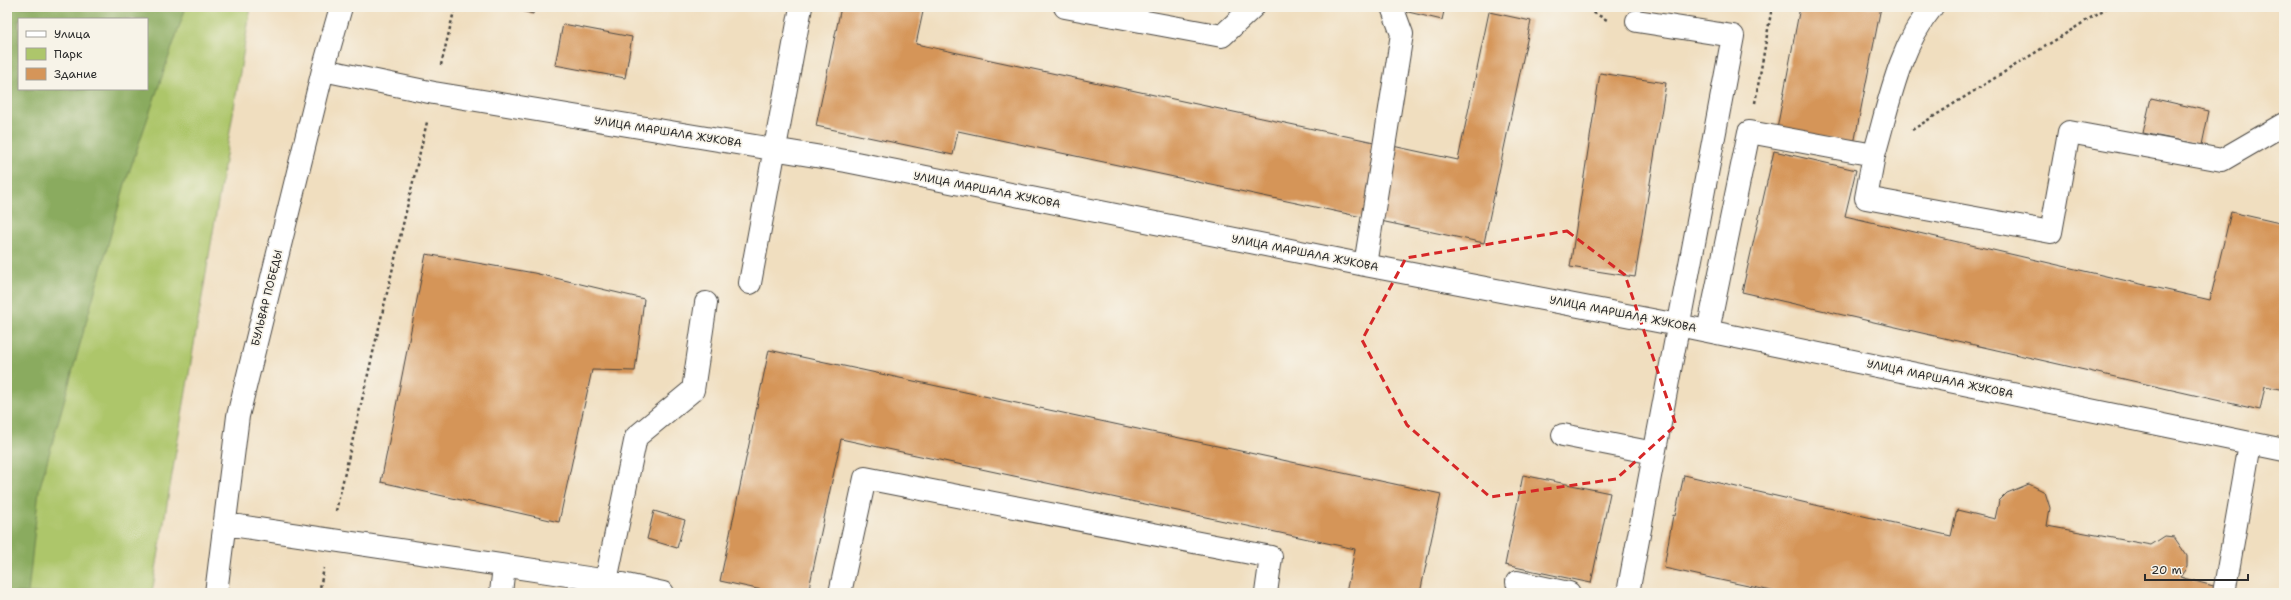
<svg xmlns="http://www.w3.org/2000/svg" width="2291" height="600" font-family="'Shantell Sans',sans-serif">
<style>
.green{fill:#adc66b;stroke:#6c784b;fill-rule:evenodd}
.forest{fill:#8aab5f;stroke:#5a6b45;fill-rule:evenodd}
.building{fill:#d59559}
.lines{fill:none;stroke-linecap:round;stroke-linejoin:round}
.minor-casing{stroke:#494641;stroke-width:24}
.path{stroke:#494641;stroke-width:2.5;stroke-dasharray:3 3;stroke-linecap:butt}
.minor{stroke:#fff;stroke-width:22}
.marked{fill:none;stroke:#d62828;stroke-width:3;stroke-dasharray:8 5;stroke-linejoin:round}
.labels{text-anchor:middle;dominant-baseline:central;stroke-width:3.5;stroke-linejoin:round;paint-order:stroke}
.street-label{font-size:11px;fill:#2b2b2b;stroke:#f7f3e8}
</style>
<rect width="100%" height="100%" fill="#f7f3e8"/>
<filter id="ink" filterUnits="userSpaceOnUse"><feTurbulence type="fractalNoise" baseFrequency=".025" numOctaves="2"/><feDisplacementMap in="SourceGraphic" scale="8" xChannelSelector="R" yChannelSelector="G"/><feConvolveMatrix kernelMatrix="1 2 1 2 8 2 1 2 1" color-interpolation-filters="sRGB"/></filter>
<filter id="wash" filterUnits="userSpaceOnUse"><feTurbulence type="fractalNoise" baseFrequency=".012" numOctaves="4" result="noise"/><feDisplacementMap in="SourceGraphic" scale="16" xChannelSelector="R" yChannelSelector="G"/><feGaussianBlur stdDeviation="0.9" result="paint"/><feColorMatrix in="noise" values="0 0 0 0 0 0 0 0 0 0 0 0 0 0 0 0 0 1.4 0 .05"/><feComposite in="paint" operator="in"/></filter>
<g filter="url(#wash)">
<rect width="100%" height="100%" fill="#f0debf"/>
<path class="green" d="M7 7H251L152 593H7ZM19 19H147V89H19Z"/>
<path class="forest" d="M7 7H186L125 184 39 490 28 593H7ZM19 19H147V89H19Z"/>
<g id="blocks">
<path class="building" d="M507 7H534L533 14Z
M841 7H924L916 44 1458 160 1489 12 1531 21 1484 243 958 131 953 155 816 126Z
M1405 7H1445L1442 20 1404 11Z
M1800 7H1881L1854 144 1777 129Z
M1900 7H1912L1911 10Z
M563 24 632 37 625 78 555 65Z
M1600 73 1666 83 1635 277 1570 267Z
M2151 98 2209 111 2202 145 2143 133Z
M1774 151 1856 170 1845 216 2210 300 2231 212 2284 224V390L2265 386 2260 410 1742 292Z
M426 254 534 273 644 299 635 371 592 370 559 522 381 482Z
M769 350 1441 494 1420 593H1346L1355 549 841 439 808 593H776L720 581Z
M1523 475 1610 493 1591 583 1505 565Z
M1684 475 1951 536 1957 510 1995 519 1999 501 2007 493 2029 484 2045 492 2050 508 2047 526 2151 545 2165 536 2174 537 2187 556V567L2180 577 2217 587 2215 593H1781L1664 568 1673 515 1675 516Z
M654 511 685 520 677 548 647 539Z"/>
</g>
</g>
<g filter="url(#ink)">
<use href="#blocks" fill-opacity="0" stroke="#494641" stroke-width="1"/>
<g class="lines">
<g class="minor-casing">
<path id="minor" d="M1065 7 1222 36 1253 7
M323 70 434 93 846 161 1365 265 1678 325 2284 450
M1874 155C1889 104 1898 49 1932 7
M1365 265 1402 34 1392 7
M750 283 801 7
M1708 331 1749 132 1874 155 1866 198 2051 232 2069 132 2222 160 2284 124
M1563 435 1654 453
M225 524 608 581 663 593
M606 581 636 437 693 390 706 303
M1517 582 1569 593
M216 593 238 416 323 70 341 7
M501 593 504 566
M840 593 865 478 1271 557 1266 593
M1628 593 1733 36 1637 21
M2224 593 2250 444"/>
</g>
<path class="path" d="M1583 7 1609 21
M441 65 455 7
M1755 103 1772 7
M1912 130 2108 7
M336 511 427 122
M319 593 324 568"/>
<use href="#minor" class="minor"/>
</g>
</g>
<path class="marked" d="M1567 231 1625 275 1676 425 1616 479 1490 497 1407 425 1362 340 1406 258Z"/>
<g class="labels">
<g class="street-label">
<text transform="translate(668 132) rotate(9)">УЛИЦА МАРШАЛА ЖУКОВА</text>
<text transform="translate(987 190) rotate(11)">УЛИЦА МАРШАЛА ЖУКОВА</text>
<text transform="translate(1305 253) rotate(11)">УЛИЦА МАРШАЛА ЖУКОВА</text>
<text transform="translate(267 298) rotate(-76)">БУЛЬВАР ПОБЕДЫ</text>
<text transform="translate(1623 314) rotate(11)">УЛИЦА МАРШАЛА ЖУКОВА</text>
<text transform="translate(1940 379) rotate(12)">УЛИЦА МАРШАЛА ЖУКОВА</text>
</g>
</g>
<rect width="2291" height="600" fill="none" stroke="#f7f3e8" stroke-width="24"/>
<rect x="18" y="18" width="130" height="72" fill="#f7f3e8" stroke="#a5a39c"/>
<rect x="26" y="31" width="20" height="6" fill="#ffffff" stroke="#a5a39c"/>
<text x="54" y="38" font-size="12" fill="#2b2b2b">Улица</text>
<rect x="26" y="48" width="20" height="12" fill="#adc66b" stroke="#a5a39c"/>
<text x="54" y="58" font-size="12" fill="#2b2b2b">Парк</text>
<rect x="26" y="68" width="20" height="12" fill="#d59559" stroke="#a5a39c"/>
<text x="54" y="78" font-size="12" fill="#2b2b2b">Здание</text>
<path d="M2145 574v6h103v-6" fill="none" stroke="#2b2b2b" stroke-width="2"/>
<text x="2151" y="574" font-size="12" fill="#2b2b2b" stroke="#f7f3e8" stroke-width="3" paint-order="stroke">20 m</text>
</svg>
